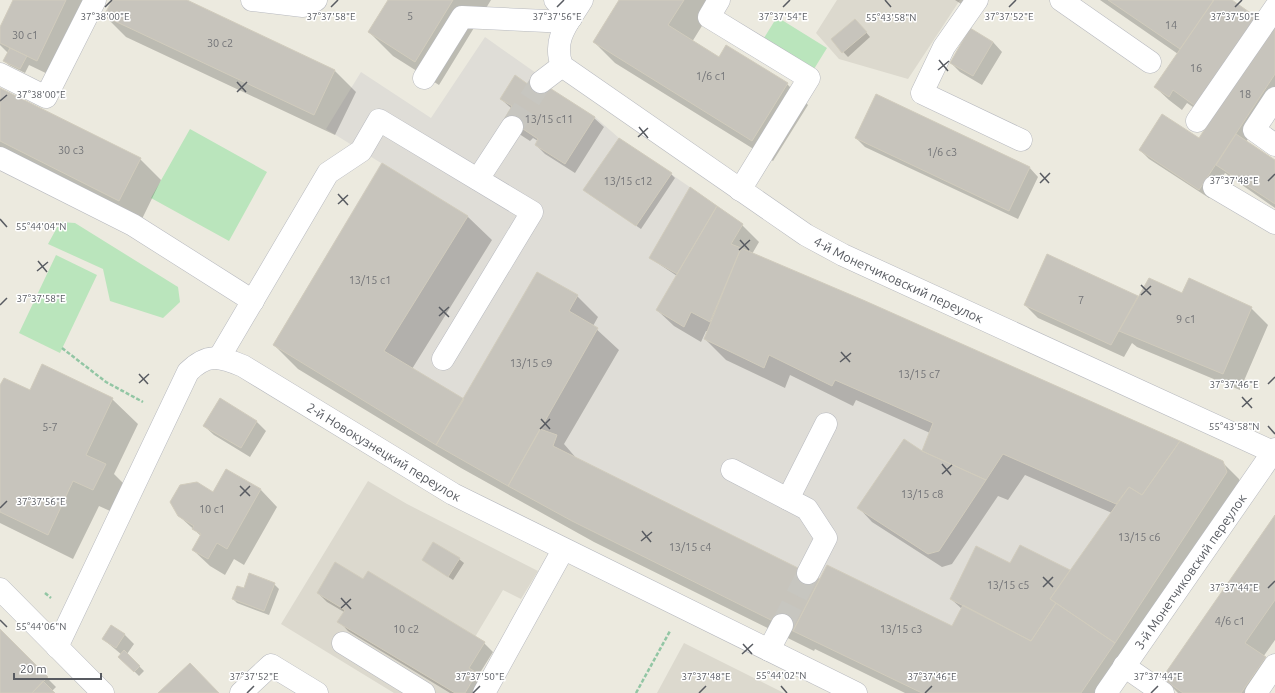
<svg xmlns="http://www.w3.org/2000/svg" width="1275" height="693" font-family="Ubuntu,sans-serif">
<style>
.industrial{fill:#dfddd7}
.education{fill:#dcd9ce}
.green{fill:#bae5bc}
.shadow{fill:#0003}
.building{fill:#c7c4bc;stroke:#d1ccbd}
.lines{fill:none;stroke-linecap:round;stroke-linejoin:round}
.minor-tunnel{stroke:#c7c6c0;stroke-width:22;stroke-dasharray:22 11;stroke-linecap:butt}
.minor-casing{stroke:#b7b9bf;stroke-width:23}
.path{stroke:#92c6a4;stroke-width:2.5;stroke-dasharray:4 2;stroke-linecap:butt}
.minor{stroke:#fff;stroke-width:22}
.ticks{fill:none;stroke:#585b61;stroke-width:1.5}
.labels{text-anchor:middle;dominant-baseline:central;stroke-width:3;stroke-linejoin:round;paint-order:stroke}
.number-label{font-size:11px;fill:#747578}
.street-label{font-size:13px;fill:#585b61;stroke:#fff}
.ticks-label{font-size:10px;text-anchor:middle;fill:#585b61;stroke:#fff;stroke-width:3;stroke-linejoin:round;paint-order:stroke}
</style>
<rect width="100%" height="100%" fill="#eceadf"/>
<path class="industrial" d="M485 37 536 73 541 82 595 117 619 138 743 224 731 244 863 300 1223 461 1115 643 1081 693H922L572 521 436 445 273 345 381 163 326 129 361 72 431 118Z"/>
<path class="education" d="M837 0H960L908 79 839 59 816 33Z
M368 481 407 504 538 571 521 599 503 590 475 637 469 668 477 673 465 693H394L281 624Z
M684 643 784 693H657Z"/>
<path class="green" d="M777 17 827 48 814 69 764 38Z
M190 129 267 172 229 241 151 198Z
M60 222 75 223 178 287 180 302 163 318 110 301 103 269 48 244Z
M56 255 97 275 60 353 19 333Z"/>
<path class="shadow" d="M14 0H91L54 77 29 65 25 73 9 65 4 61 8 53 0 45V30Z
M113 0H185L335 71 356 92 335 135 126 37 105 16Z
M389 0H491L439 85 393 56 369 32Z
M620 0H711L713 8 692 42 719 58 787 84 808 105 773 161 615 63 594 42Z
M955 0H988L978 15Z
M1100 0H1211L1214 2 1215 0H1230L1259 20 1275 28V97L1246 142 1275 161V208L1225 173 1209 198 1149 159 1140 150 1199 140 1212 120 1187 103 1182 110 1169 100 1155 87 1178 54Z
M860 25 870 37 848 57 832 40Z
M993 42 1002 52 982 85 960 72 951 63Z
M529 86 594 118 604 127 575 173 545 154 536 145 538 141 533 138 530 141 513 130 512 109 501 99Z
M0 89 140 159 161 180 141 221 0 151Z
M856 138 1029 167 1038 177 1018 219 865 147Z
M382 165 468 217 492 240 412 369 464 400 538 273 577 296 598 317 593 326 619 350 564 444 577 459 819 580 952 628 962 609 951 599 1011 564 1020 546 1070 572 1112 513 1025 475 1008 500 998 496 952 564 942 567 872 522 859 508 922 453 930 433 856 400 853 406 790 375 785 388 726 360 705 339 708 331H706L701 342 674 326 657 310 677 276 650 258 716 207 742 225 759 242 752 254 1222 462 1239 479 1243 490 1108 693H905L815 649 814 651 594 542 461 468 298 369 274 345Z
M671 174 675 178 641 229 589 194Z
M1182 294 1251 308 1268 325 1240 390 1137 347 1132 343 1124 357 1038 318 1025 305Z
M43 366 112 399 138 424 114 474 130 490 119 515 99 506 73 559 0 523V387L30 392Z
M256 421 266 431 250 457 214 435 204 426Z
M227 471 261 490 277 507 244 565 234 559 225 575 210 566 193 550 201 536 179 516 214 493Z
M1275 517V640L1263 657 1275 668 1269 693H1178L1163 678Z
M459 559 464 563 453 580 423 560Z
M363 581 484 643 493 652 478 676 485 683 480 693H450L348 631 339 621 344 612 327 602 318 593Z
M274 584 279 589 269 615 237 603 233 599 244 589Z
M112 626 125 635 134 644 127 654 144 671 139 676 120 657 122 655 103 639Z
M0 631 56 687 52 691 54 693H0Z"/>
<path class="building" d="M13 0H66L37 61 0 43V27Z
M112 0H187L335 70 314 115 104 16Z
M388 0H453L415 62 368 32Z
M619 0H684L668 25 719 57 726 45 788 83 752 141 593 42Z
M1108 0H1212L1213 1 1180 49Z
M1214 0H1232L1259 19 1198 108 1173 90 1169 97 1154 87Z
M855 19 867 32 842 53 831 39Z
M1273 25 1275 26V74L1199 190 1139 150 1162 114 1199 138Z
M970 28 993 42 973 76 950 63Z
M10 48 27 56 20 69 3 61Z
M515 75 529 85 534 78 595 117 565 164 535 145 538 139 523 129 521 133 503 121 512 106 500 99Z
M0 88 141 158 119 201 0 141Z
M876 94 1030 167 1009 211 855 138Z
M1236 134 1275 160V204L1216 165Z
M619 138 672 173 636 226 583 190Z
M382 163 468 216 384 351 464 399 436 445 273 345Z
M690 187 717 206 677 274 649 258Z
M717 206 743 224 731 244 741 248 710 322 691 312 684 327 656 310Z
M741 248 863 300 1180 441 1142 495 1129 487 1116 504 1003 454 986 480 922 451 933 423 835 380 832 386 769 355 764 368 704 339Z
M1047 254 1138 296 1111 345 1024 305Z
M537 272 578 295 569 311 598 328 508 486 436 445Z
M1149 278 1182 293 1189 278 1252 307 1223 374 1119 331Z
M42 364 113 398 86 455 106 464 93 490 73 481 48 535 0 512V385L4 378 30 390Z
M220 398 257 421 241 448 203 426Z
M540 429 557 435 553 446 820 579 793 631 572 521 508 486Z
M904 439 922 451 986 480 939 551 928 554 857 508Z
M1180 441 1223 461 1227 472 1115 643 1050 599 1129 487 1142 495Z
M226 469 261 489 227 549 217 543 208 559 192 550 201 534 192 529 194 526 178 516 170 502 180 485 197 482 213 492Z
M1275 515V600L1245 643 1266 657 1241 693H1183L1162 678Z
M433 542 460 558 448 577 422 560Z
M1020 545 1070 570 1050 599 1056 603 1031 641 950 599 976 546 1010 563Z
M335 562 363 579 368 571 485 642 469 668 477 673 465 693H455L337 622 345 610 317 593Z
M827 565 952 626 963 605 1031 641 1056 603 1115 643 1081 693H922L793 631Z
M249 573 275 583 264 611 232 599 237 586 244 588Z
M111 625 125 634 116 648 102 639Z
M0 629 48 677 32 693H0Z
M124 650 140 666 134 672 118 657Z
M190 663 219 693H158Z
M43 681 55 693H32Z"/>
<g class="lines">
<path class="minor-tunnel" d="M512 127 541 82
M782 625 808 573"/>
<g class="minor-casing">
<g id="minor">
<path d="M252 0 303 6 316 0"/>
<path d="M555 0 571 18"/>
<path id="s1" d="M582 0C568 23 552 39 562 66L806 235 843 255 1273 452"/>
<path d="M719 0 709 17 809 78 740 190"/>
<path d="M977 0 944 47 922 93 1021 140"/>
<path d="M1061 0 1150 62"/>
<path d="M0 74 46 97 95 0"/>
<path d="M424 78 462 17 568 22"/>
<path d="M541 82 562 66"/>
<path d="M1275 98 1254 130 1275 145"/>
<path d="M1197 121 1275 8"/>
<path d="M0 158 133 225 253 301"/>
<path d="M478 179 512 127"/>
<path d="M1214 187 1275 223"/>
<path d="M219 358 328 173 361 151 379 120 532 212 443 359"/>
<path d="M732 470 807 509 826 538 808 573"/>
<path d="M788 499 826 424"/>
<path d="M0 589 103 693"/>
<path d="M343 643 424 693"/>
<path id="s2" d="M57 647 188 372C207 353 219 356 243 366L453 494 856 693"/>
<path d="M769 650 782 625"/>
<path d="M1124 666 1163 693"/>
<path d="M241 693 271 665 317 693"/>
<path d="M484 693 563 550"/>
<path id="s3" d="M1106 693 1275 449"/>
<path d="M1256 693 1275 665"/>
</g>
</g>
<path class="path" d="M62 348 106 382 143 402
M45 593 51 598
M636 693 670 631"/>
<use href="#minor" class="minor"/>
</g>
<path class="ticks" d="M885 0 891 7M105 7 112 0M331 7 338 0M557 7 564 0M783 7 790 0M1009 7 1016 0M1235 7 1242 0M939 60 948 71M938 70 949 61M237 82 246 92M237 92 247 82M0 101 7 95M639 127 648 138M638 137 648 128M1040 173 1049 183M1268 181 1275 174M1040 183 1050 173M338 194 348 205M338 204 348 195M0 219 7 227M740 240 749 250M739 250 750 240M38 261 47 272M37 271 48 262M1141 285 1151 295M1141 295 1151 286M0 305 7 298M439 307 449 317M439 316 449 307M841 352 850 362M840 362 851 353M139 374 148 384M139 383 149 374M1268 384 1275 377M1242 397 1252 408M1242 407 1252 398M541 419 550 429M1268 426 1275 434M540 429 550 419M942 464 951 475M942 474 952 465M240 486 250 496M240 496 250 486M0 508 7 501M642 531 651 542M641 541 652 532M1043 577 1053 587M1043 587 1053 577M1268 588 1275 581M341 598 351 609M341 608 351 599M0 620 7 627M743 644 752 654M742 654 753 644M781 686 787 693M247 693 254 686M473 693 480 686M699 693 706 686M925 693 932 686M1151 693 1158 686"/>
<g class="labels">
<g class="number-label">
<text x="410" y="16">5</text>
<text x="1171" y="25">14</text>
<text x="25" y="35">30 с1</text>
<text x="220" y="43">30 с2</text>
<text x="1196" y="68">16</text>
<text x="711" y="76">1/6 с1</text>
<text x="1245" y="94">18</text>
<text x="549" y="119">13/15 с11</text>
<text x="71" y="150">30 с3</text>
<text x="942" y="152">1/6 с3</text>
<text x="628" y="181">13/15 с12</text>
<text x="370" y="280">13/15 с1</text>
<text x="1081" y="300">7</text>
<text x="1186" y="319">9 с1</text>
<text x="531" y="363">13/15 с9</text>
<text x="919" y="374">13/15 с7</text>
<text x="50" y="427">5-7</text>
<text x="922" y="494">13/15 с8</text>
<text x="212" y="509">10 с1</text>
<text x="1139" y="537">13/15 с6</text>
<text x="690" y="547">13/15 с4</text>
<text x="1008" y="585">13/15 с5</text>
<text x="1230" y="621">4/6 с1</text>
<text x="406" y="629">10 с2</text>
<text x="901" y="629">13/15 с3</text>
</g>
<g class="street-label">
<text stroke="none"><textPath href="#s1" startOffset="472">4-й Монетчиковский переулок</textPath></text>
<text stroke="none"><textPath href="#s2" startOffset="530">2-й Новокузнецкий переулок</textPath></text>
<text stroke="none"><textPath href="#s3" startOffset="148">3-й Монетчиковский переулок</textPath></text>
</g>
</g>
<g class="ticks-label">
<text x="105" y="20">37°38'00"E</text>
<text x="331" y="20">37°37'58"E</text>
<text x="557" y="20">37°37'56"E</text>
<text x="783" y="20">37°37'54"E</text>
<text x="1009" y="20">37°37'52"E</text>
<text x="1235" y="20">37°37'50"E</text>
<text x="891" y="21">55°43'58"N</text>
<text x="41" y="98">37°38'00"E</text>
<text x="1234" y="184">37°37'48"E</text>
<text x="41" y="230">55°44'04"N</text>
<text x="41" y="302">37°37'58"E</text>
<text x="1234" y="388">37°37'46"E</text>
<text x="1234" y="430">55°43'58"N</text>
<text x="41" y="505">37°37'56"E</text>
<text x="1234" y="591">37°37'44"E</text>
<text x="41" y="630">55°44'06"N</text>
<text x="781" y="679">55°44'02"N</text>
<text x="254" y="680">37°37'52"E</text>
<text x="480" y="680">37°37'50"E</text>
<text x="706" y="680">37°37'48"E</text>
<text x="932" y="680">37°37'46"E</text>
<text x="1158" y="680">37°37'44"E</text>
</g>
<path d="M14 673v6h87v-6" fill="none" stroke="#585b61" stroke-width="2"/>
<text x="20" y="673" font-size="12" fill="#585b61" stroke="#ffffff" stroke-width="3" paint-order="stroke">20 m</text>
</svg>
